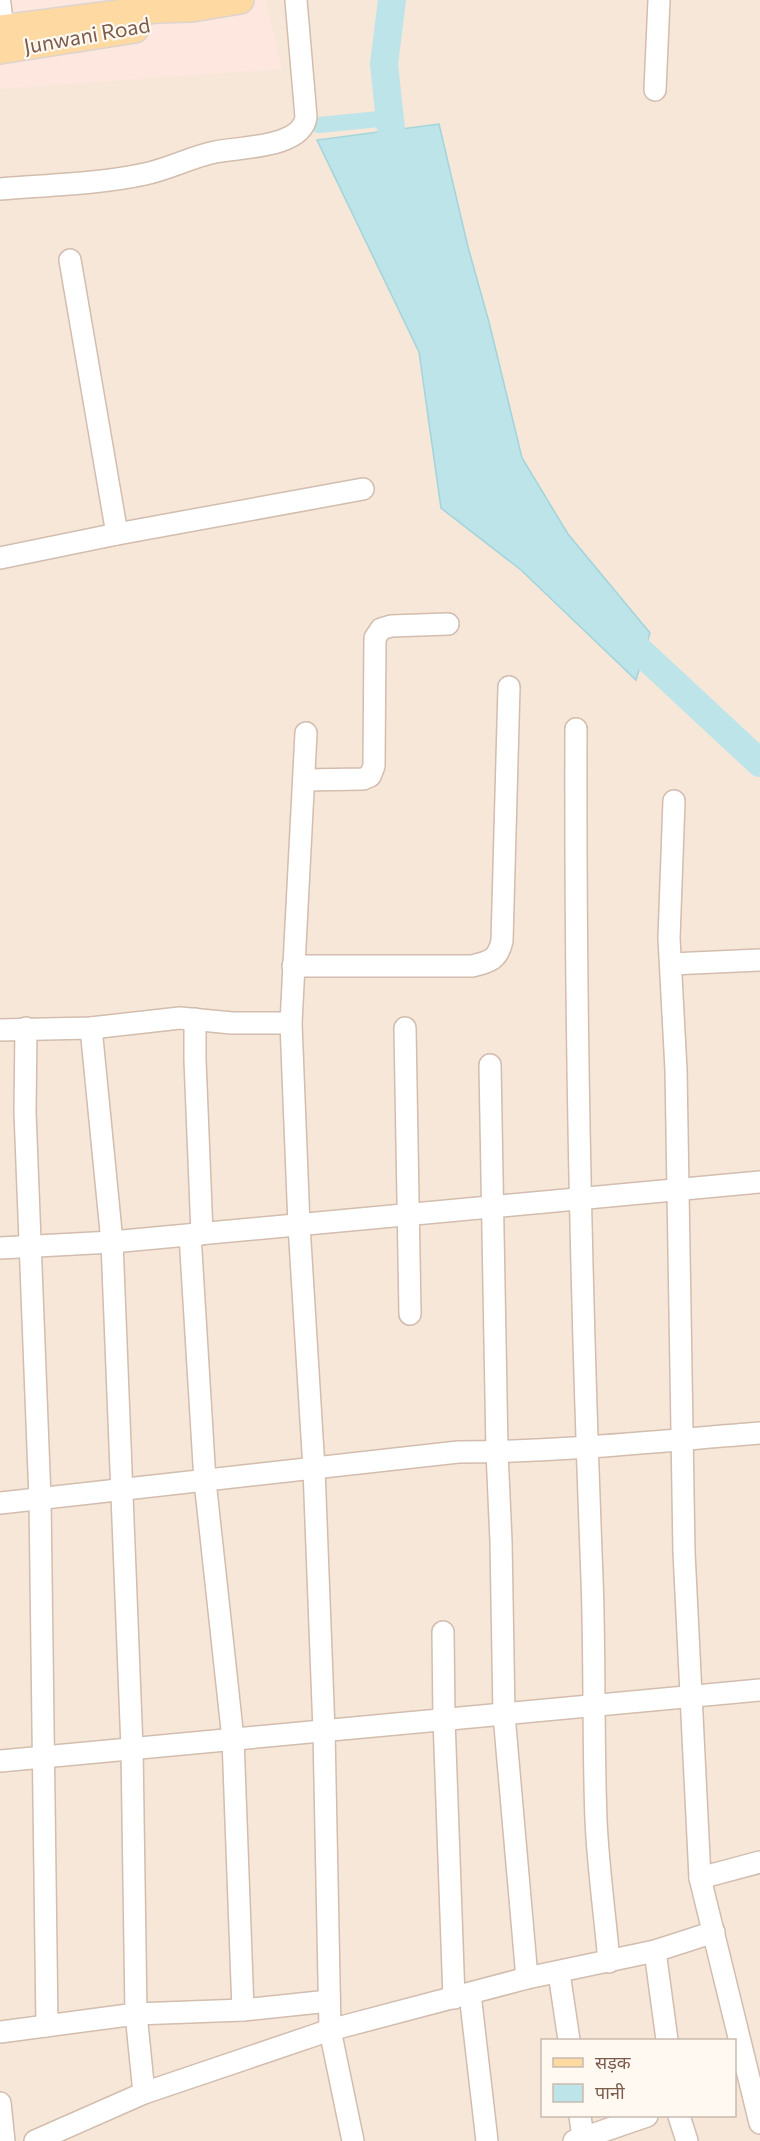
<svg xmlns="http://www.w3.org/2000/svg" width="760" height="2141" viewBox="0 0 760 2141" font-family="Commissioner,'Noto Sans Devanagari',sans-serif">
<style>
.residential{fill:#f6e7d8;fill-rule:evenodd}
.commercial{fill:#fee7de}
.water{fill:#bde4e9;stroke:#a2d4db;stroke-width:1.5}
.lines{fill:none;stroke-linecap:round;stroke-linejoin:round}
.canal{stroke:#bde4e9;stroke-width:16}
.river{stroke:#bde4e9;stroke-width:28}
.minor-casing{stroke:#d2bdae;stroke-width:24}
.major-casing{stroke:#ddd4d0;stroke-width:30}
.minor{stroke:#fff;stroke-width:21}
.major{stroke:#fed9a1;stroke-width:27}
.labels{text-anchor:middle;stroke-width:4.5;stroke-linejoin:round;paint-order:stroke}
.street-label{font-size:21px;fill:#7b5b4b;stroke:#fff9f2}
</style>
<rect width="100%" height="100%" fill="#fdf6ea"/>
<path class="residential" d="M0,0H760V2141H0ZM542,2040H734V2116H542Z"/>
<polygon class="commercial" points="0,0 266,0 282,69 0,89"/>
<polygon class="water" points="439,124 468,247 489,322 522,458 568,534 650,633 636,680 521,570 441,508 419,352 317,140"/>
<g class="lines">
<polyline class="canal" points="319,125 389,118"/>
<g class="river">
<polyline points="392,0 384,64 391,130 397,167"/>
<polyline points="615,628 760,763"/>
</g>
<g class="minor-casing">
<g id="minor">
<polyline points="0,4 3,29"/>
<polyline points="655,90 659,0"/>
<path d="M0,189C47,185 99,184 145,174C169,169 191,157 215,152C240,147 302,148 306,117L296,0"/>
<polyline points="70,260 117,534"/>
<polyline points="0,558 117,534 363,489"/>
<path d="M576,729C575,1012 581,1295 592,1578C595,1659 593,1739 596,1820C598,1867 605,1915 609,1962"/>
<polyline points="306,733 291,1023 299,1225 314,1469 324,1731 330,2030 353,2141"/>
<polyline points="304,780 363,779 370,776 374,766 375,638 381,629 391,626 448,624"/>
<polyline points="674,801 669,938 676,1070 684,1552 700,1878 760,2123"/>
<polyline points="671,964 760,960"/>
<path d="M293,966H472C490,962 498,959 502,941L509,687"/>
<polyline points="195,1019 195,1060 202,1234"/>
<polyline points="26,1028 25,1112 40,1499 47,2026"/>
<polyline points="91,1028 112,1242 132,1748 136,2014 144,2093"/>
<polyline points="405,1028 410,1314"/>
<polyline points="0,1030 91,1028 180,1018 232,1023 291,1023"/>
<polyline points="490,1065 497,1452 501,1541 504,1715 527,1978"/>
<polyline points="190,1235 205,1481 233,1739 243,2010"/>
<polyline points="0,1248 112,1242 760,1182"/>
<path d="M0,1503L458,1452C559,1452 660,1441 760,1433"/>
<polyline points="443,1632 444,1719 454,1998"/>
<polyline points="0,1761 760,1690"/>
<polyline points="700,1878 760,1862"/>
<polyline points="655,1951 667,2040"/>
<polyline points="559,1973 569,2040"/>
<polyline points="470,1994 487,2141"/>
<polyline points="0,2032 136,2014 243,2010 329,2001"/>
<polyline points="0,2103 4,2141"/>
<polyline points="580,2116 583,2138"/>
<polyline points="679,2116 687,2141"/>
<polyline points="35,2141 144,2093 330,2030 527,1978 655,1951 714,1932"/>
<polyline points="574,2141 647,2116"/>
</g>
</g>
<g class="major-casing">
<g id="major">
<polyline points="0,29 156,9 192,8 240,0"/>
<polyline points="0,50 135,29"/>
</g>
</g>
<use href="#minor" class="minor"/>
<use href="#major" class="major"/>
</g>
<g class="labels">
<g class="street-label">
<text transform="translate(87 36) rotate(-10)" y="7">Junwani Road</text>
</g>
</g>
<rect x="541" y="2039" width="195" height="78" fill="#fff9f2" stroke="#cabaaf" stroke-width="1.5"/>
<rect x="553" y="2058" width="30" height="9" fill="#fed9a1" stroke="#cabaaf" stroke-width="1.5"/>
<text x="595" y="2069" font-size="18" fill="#7b5b4b">सड़क</text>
<rect x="553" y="2084" width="30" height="18" fill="#bde4e9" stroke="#cabaaf" stroke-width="1.5"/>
<text x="595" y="2099" font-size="18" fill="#7b5b4b">पानी</text>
</svg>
